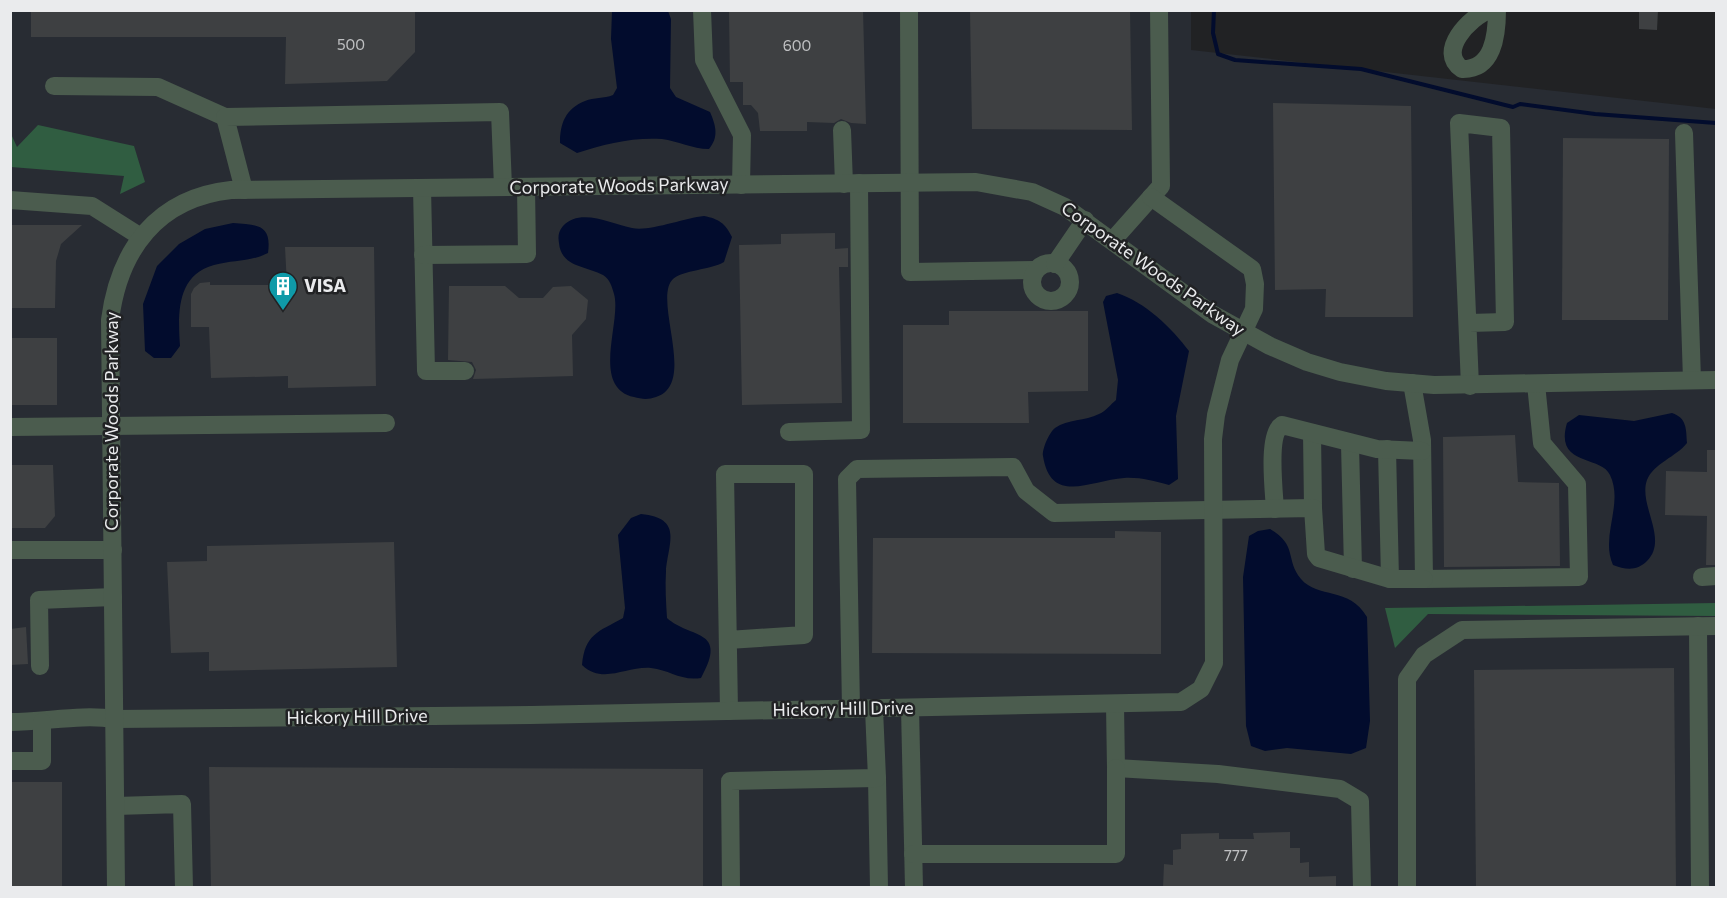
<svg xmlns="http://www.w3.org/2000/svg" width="1727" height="898" viewBox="0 0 1727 898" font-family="Commissioner,sans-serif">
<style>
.built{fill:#282c33}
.forest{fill:#305d41}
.water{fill:#020c2d}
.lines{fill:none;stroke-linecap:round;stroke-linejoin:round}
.stream{stroke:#020c2d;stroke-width:4}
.building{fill:#3e4042}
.minor{stroke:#4b5c4e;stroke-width:18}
.labels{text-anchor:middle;stroke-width:5;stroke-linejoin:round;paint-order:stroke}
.number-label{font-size:15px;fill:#bfc0c2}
.street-label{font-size:18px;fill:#eaebed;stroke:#212224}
.poi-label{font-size:18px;font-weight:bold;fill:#eaebed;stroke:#212224;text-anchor:start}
</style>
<rect width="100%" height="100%" fill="#212224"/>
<polygon class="built" points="10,11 1191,11 1191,50 1716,109 1716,887 11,887"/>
<g class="forest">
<polygon points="38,125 134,146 145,182 120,194 124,176 11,167 11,134 17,147"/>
<polygon points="1716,603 1716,616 1428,614 1395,648 1385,608"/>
</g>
<g class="water">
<path d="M612,11H668L671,19L670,88L676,97L710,112C716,126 719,137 709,149C692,149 678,141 662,139C633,137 604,144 577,153L560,143C560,124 565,109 585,101C594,97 604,99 613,95L617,88L611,39Z"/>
<path d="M704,216C719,219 725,223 732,237L724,262C710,270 683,270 673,279C652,299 698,384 656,397C648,400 641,399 634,397C590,387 622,321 614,294C612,287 610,279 603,275C586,266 561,267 559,243C558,237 558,232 563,226C580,207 612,224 632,228C649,232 684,218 704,216Z"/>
<path d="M233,223C257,225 272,224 268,253C250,262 233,260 214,265C176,275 178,315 180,346L171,358H154L145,351L143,304L157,266L179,244L205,229Z"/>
<path d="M1117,293C1145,302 1172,328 1189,351L1176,416L1178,479L1169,485C1153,481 1140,477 1124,478C1091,480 1051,506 1043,456C1042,449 1049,433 1055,428C1068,419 1085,421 1099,414C1105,412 1111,404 1116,400L1118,380L1103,302L1106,296Z"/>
<path d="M1672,413C1687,418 1686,429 1687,443C1676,457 1654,463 1647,480C1638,505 1669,539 1647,561C1637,571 1626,570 1613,565C1600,536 1624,504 1610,475C1601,455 1554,467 1567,423L1579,415L1634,421Z"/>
<path d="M641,514C684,518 668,544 666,571C665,586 666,603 667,618C690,639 729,628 701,678C680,681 670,670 651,668C626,666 603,685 582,665C585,634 598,632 623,618L625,608L618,535L631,518Z"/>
<path d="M1270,529C1298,545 1285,560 1301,579C1318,599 1349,586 1367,617L1370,721L1366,748L1351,754L1287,748L1265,751L1251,746L1246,726L1243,577L1249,536L1258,531Z"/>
</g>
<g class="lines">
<polyline class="stream" points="1214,10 1213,33 1218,54 1235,60 1361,69 1513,107 1520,104 1595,114 1716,123"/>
</g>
<g class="building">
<polygon points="31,10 415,10 415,52 387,81 285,84 286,37 31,37"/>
<polygon points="729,10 863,10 866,124 851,123 841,119 834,123 807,122 807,131 760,131 758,113 751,105 743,105 743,82 730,82"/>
<polygon points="970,10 1130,10 1132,130 972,129"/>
<polygon points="1639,10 1658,10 1657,30 1639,29"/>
<polygon points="1273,103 1411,106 1413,317 1325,317 1326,289 1275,290"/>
<polygon points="1563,138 1669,139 1668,320 1562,320"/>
<polygon points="10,225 82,225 61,244 56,261 55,308 10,308"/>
<polygon points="835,233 835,249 848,248 848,267 839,267 842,403 742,405 739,245 781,244 781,234"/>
<polygon points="285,247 374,247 376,386 288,388 288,376 211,378 209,327 191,327 191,294 194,288 200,283 210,282 210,285 287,285"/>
<polygon points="449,286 505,286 519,298 543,298 553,287 571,286 588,300 586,319 572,335 573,376 473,379 476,370 472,362 448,360"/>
<polygon points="949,311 1088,311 1088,391 1028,392 1029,423 903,423 903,325 949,325"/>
<rect x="10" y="338" width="47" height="67"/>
<polygon points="1515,435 1518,482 1559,483 1560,566 1444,567 1443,437"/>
<polygon points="1707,450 1716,450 1716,565 1706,565 1707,516 1665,515 1666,471 1707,472"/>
<polygon points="10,465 53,465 55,516 45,528 10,528"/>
<polygon points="1115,531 1161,532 1161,654 872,653 873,538 1115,538"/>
<polygon points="394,542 397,667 209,671 209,652 171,653 167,562 207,561 207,546"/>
<polygon points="26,627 28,664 10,665 10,629"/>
<polygon points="1674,668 1676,888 1476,888 1474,670"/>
<polygon points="209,767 703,769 703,888 211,888"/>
<rect x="10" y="782" width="52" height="106"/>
<polygon points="1290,832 1290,848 1300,848 1300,863 1309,862 1309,877 1336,876 1336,888 1163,888 1164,864 1173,865 1173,850 1181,849 1181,834 1219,833 1219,839 1254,839 1253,833"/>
</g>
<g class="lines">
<g class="minor">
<polyline points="702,10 704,60 742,135 741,185"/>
<polyline points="909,10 910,272 1036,270"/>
<path d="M1489,10C1470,17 1436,52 1462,69C1493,70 1497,36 1497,10"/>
<polyline points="54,86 158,87 225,117"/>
<polyline points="842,130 844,184"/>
<polyline points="1684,133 1692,380"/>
<polyline points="422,188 426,371 465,371"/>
<polyline points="244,190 225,117 500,112 503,187"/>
<polyline points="10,200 92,206 141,237"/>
<polyline points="1113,240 1161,186 1159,10"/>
<polyline points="423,255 527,254 526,187"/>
<circle cx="1051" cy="282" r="19"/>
<polyline points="1055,264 1085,220"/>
<polyline points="1469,323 1505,322 1501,128 1459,123 1470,386"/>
<polyline points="1412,383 1422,440 1424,579 1579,577 1577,484 1542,443 1536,384"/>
<polyline points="10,427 386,423"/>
<polyline points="789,432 861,430 859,183"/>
<polyline points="1312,433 1313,508"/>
<polyline points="1350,444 1353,569"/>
<polyline points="1387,449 1390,579"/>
<path d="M1275,509C1274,492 1267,434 1282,425L1377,449L1422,451"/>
<polyline points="10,550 113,550"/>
<polyline points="1702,577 1716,576"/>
<polyline points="1698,626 1700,888"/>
<polyline points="728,640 804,635 804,474 725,474 729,711"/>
<polyline points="40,666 39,600 113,597"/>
<polyline points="1115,705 1116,768 1218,774 1340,789 1360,801 1362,888"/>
<polyline points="910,708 914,888"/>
<polyline points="851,709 847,479 857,469 1013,467 1026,491 1054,513 1313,508 1316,554 1319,558 1390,579 1424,579"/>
<path d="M10,722C46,722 80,714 115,719L531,715L1181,702L1201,689L1214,663L1213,439L1216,415L1230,360L1254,309L1255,284L1252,269L1151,197"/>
<polyline points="10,761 42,761 42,722"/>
<polyline points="877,778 879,888"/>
<polyline points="116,806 182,804 184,888"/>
<polyline points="913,854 1116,854 1116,768"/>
<path d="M116,888L110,320C119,250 157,198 231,190L976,182L1032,192L1065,207L1212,314L1270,346L1307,362L1340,372L1386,381L1434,385L1716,380"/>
<polyline points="731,888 730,781 877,778 874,709"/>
<polyline points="1407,888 1407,679 1424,655 1462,630 1716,626"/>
</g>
</g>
<defs>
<g id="building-pin" transform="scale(1.5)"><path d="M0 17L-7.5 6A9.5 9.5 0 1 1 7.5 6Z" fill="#0f9aa8" stroke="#212224"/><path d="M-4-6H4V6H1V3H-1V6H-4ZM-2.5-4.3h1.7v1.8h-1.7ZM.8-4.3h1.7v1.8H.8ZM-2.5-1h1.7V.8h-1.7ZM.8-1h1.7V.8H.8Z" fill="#fff"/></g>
</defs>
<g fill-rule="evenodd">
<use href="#building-pin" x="283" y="286"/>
</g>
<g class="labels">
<g class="number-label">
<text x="351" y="50">500</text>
<text x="797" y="51">600</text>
<text x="1236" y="861">777</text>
</g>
<g class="street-label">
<text transform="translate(619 186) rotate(-1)" y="6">Corporate Woods Parkway</text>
<text transform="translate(1153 269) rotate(35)" y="6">Corporate Woods Parkway</text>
<text transform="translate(112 421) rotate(-90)" y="6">Corporate Woods Parkway</text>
<text transform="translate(843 709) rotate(-1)" y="6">Hickory Hill Drive</text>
<text transform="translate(357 717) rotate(-1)" y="6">Hickory Hill Drive</text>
</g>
<g class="poi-label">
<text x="304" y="292">VISA</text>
</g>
</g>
<rect width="1727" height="898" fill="none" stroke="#eaebed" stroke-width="24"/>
</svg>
